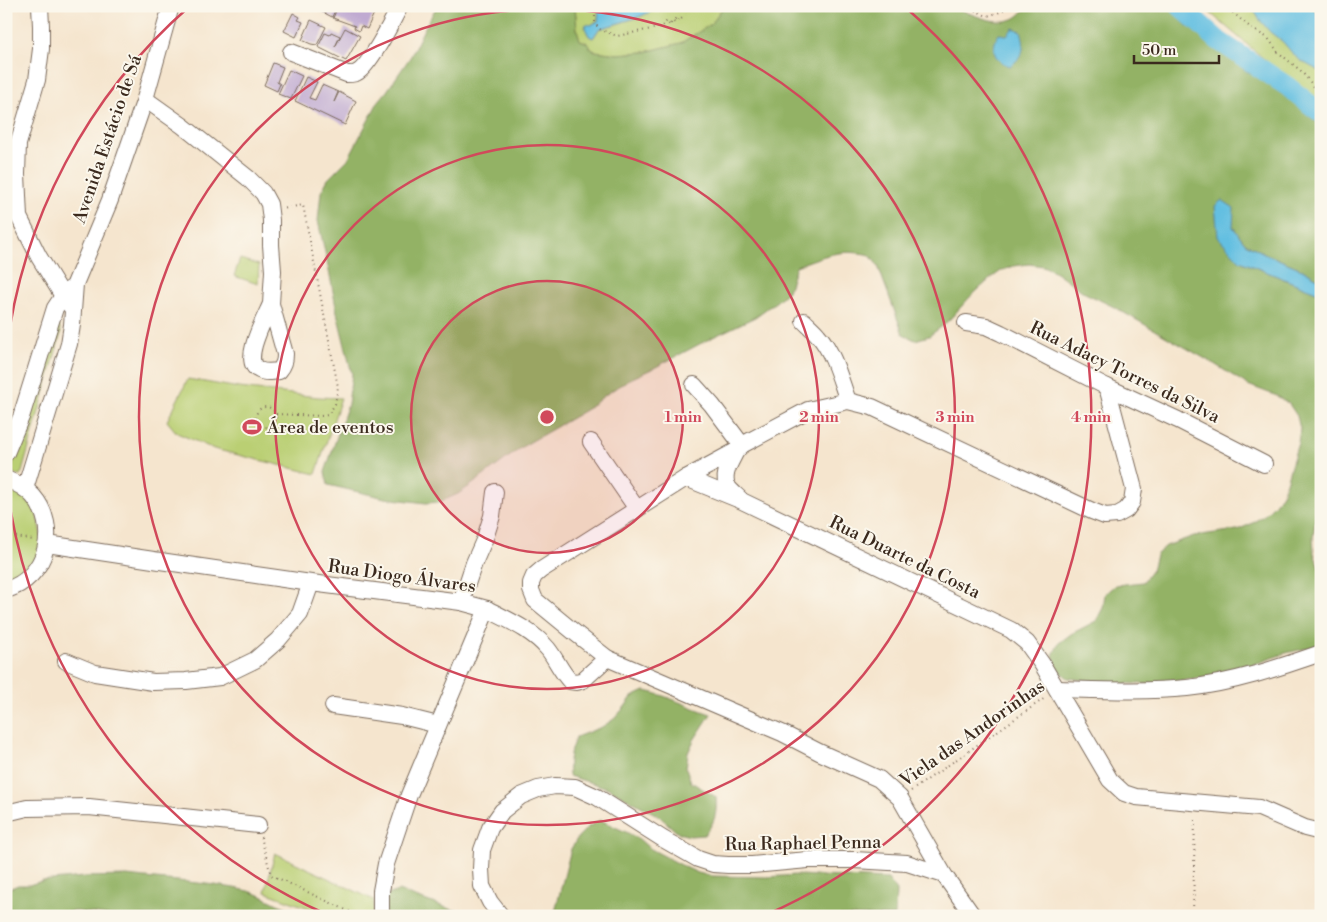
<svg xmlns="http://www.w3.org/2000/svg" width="1327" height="922" viewBox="0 0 1327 922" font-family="'Libre Bodoni',serif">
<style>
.green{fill:#bacf73;stroke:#7a7c48}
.forest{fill:#93b265;stroke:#676e42}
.water{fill:#63bfe1;stroke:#4f7480}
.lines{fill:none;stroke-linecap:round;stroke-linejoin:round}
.river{stroke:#63bfe1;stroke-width:20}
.building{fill:#c0aad1}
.minor-casing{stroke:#7c6b5c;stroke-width:18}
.path{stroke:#7c6b5c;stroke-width:2;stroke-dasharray:1 4;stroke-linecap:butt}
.minor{stroke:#fff;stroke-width:16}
.ring{fill:none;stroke:#d1495b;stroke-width:2.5}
.labels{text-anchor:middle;stroke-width:4;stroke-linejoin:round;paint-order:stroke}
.street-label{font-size:18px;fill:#3b2a1e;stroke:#fbf7ec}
.poi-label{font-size:18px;fill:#3b2a1e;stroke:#fbf7ec;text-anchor:start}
.centre{fill:#d1495b;stroke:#fbf7ec;stroke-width:2.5}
.ring-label{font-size:15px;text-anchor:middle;font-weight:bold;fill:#d1495b;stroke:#fbf7ec;stroke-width:4;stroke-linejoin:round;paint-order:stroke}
</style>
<rect width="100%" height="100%" fill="#fbf7ec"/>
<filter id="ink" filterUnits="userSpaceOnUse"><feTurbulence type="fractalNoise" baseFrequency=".02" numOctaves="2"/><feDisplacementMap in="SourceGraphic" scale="10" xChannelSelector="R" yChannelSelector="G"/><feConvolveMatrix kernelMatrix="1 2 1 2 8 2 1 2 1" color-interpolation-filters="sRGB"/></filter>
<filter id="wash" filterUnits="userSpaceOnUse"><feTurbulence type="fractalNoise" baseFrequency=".0096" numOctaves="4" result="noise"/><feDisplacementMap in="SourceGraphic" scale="20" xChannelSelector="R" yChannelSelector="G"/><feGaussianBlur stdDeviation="1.12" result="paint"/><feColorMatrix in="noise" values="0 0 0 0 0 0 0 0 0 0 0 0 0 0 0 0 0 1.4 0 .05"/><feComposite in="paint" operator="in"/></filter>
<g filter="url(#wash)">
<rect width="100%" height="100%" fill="#f5e5ce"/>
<g class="green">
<polygon points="575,6 599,6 598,21 591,25 587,32 589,36 593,38 599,29 639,17 663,6 724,6 710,25 681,43 645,52 617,54 595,51 591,49 588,43 580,40 577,30"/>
<polygon points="1202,6 1321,6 1321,103 1291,82"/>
<polygon points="240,259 259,265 258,284 234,276"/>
<polygon points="59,325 61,333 22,472 20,475 15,475 12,470 15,455 52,331"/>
<polygon points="188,379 239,388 318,397 341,398 316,474 214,449 177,433 167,421"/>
<polygon points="6,479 33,496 45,554 6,590"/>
<polygon points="275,853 374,900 373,916 330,916 265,892"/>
</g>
<g class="forest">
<path d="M437,6H575L577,30L580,40L588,43L591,49L595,51L617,54L645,52L681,43L710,25L724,6H948C968,11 993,27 1013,19C1018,17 1024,11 1028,6H1169L1186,25L1225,53L1246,71L1258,77L1293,102L1321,126V280L1304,270L1266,254L1245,243L1233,227L1222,200L1240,261L1321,294V494L1316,512L1313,538L1314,553L1321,573V645L1286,653L1233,672L1210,677L1153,684L1110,683L1082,680L1068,678L1057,669L1053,655L1059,643L1071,634L1096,621L1103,608L1105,594L1115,585L1143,582L1152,570L1156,555L1166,546L1194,536L1237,530L1251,524L1263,516L1275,504L1283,492L1298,443L1300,429L1297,416L1289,404L1277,396L1248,385L1211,362L1112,306L1085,293L1056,272L1043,266L1029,264L1014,266L1001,271L990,279L969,298L950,319L940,328L929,336L915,340L903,334L878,266L870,255C840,248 824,256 796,266L788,291L777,301L755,317L713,337L654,368L628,380L605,395L589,408L525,445L470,486L458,494L440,502L426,503L385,498L328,485L325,472L348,404L352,374L338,317L327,261L318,221L321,192L328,179L348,159L378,102L387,91L411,56L423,31Z"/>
<path d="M645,691C667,695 688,707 711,714L694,740L688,753L686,768L691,782L716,797C717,815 715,822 704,835L690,836L678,833L659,816L608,788L569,776C568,761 569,752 576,737L602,727L614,719L624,708L632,697Z"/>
<polygon points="600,820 626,832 639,839 649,848 687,868 698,873 711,876 767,877 797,875 888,879 896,891 895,916 554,916 571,849 578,837 588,827"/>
<path d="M127,876C167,881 209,882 249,891C263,895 274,904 288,908C297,910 305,912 314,916H111L75,911L43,916H6V890L18,885H29L42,881L84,877Z"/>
<polygon points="398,891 450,909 477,916 384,916 385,896"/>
</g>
<g class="water">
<polygon points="599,6 663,6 639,17 599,29 593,38 589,36 585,28 586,24 591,25 598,21"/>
<polygon points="1252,6 1311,6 1321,18 1321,72 1301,61 1293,54 1283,42 1270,32 1259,19"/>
<path d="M1013,28L1021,31C1026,46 1024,57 1010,66C993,61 990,48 999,34L1007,35Z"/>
<polygon points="1222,200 1234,208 1233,227 1245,243 1266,254 1304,270 1321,280 1321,294 1240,261 1218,237 1215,206"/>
</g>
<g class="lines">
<polyline class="river" points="1180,6 1219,41 1287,86 1321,113"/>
</g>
<g id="blocks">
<g class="building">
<polygon points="318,6 337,6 332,17 317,9"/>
<polygon points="338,6 372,6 372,10 375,11 367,29 361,26 359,31 354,28 355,26 333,18"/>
<polygon points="293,13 300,17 298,20 303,22 296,37 284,31"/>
<polygon points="311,20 326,27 317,45 311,44 302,40"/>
<polygon points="345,28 360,36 346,61 318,47 325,33 330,35 331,32 340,36 335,47"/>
<polygon points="273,63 283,67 277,82 280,84 277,91 264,85"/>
<polygon points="289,70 302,76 291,99 278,94"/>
<polygon points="306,77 317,82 309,98 315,100 322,85 338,92 334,102 339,92 356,101 345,125 295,101"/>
</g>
</g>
</g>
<g filter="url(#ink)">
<use href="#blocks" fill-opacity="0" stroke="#7c6b5c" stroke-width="1"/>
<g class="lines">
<g class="minor-casing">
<g id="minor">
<polyline points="40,6 41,26 41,49 37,80 18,144 17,174 19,217 39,257 63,296 72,308"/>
<path d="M291,52L347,74C348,74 355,74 356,73C368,69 393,20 400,6"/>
<path d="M145,99L183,126L248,178L263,193L269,204L271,220V245L273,271L271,304L285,354C285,361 284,365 279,371C272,372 265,373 259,370C240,362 266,316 271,304"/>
<path d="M804,321C809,326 814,330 818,335C834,353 840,379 848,401"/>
<polyline points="966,323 986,326 1001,333 1107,387 1178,420 1264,464"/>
<polyline points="694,385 712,405 742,445"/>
<polyline points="591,442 637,509"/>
<path d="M736,451C731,462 721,475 728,487C731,491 736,495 740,499"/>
<polyline points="6,453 21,417 55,308 63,296 70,289"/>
<polyline points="686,478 736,451 742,445 808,410 848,401 872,407 1092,511 1105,516 1117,515 1126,510 1132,502 1134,489 1107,387"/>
<path d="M6,479C16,483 26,488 33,496C60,527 47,578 6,590"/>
<polyline points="25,489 69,344 72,325 75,284 110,200 145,99 171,6"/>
<polyline points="47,544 160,561 311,583 461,602 487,609 409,795 386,864 381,891 381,916"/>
<polyline points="461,602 474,563 485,538 492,516 495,492"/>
<path d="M487,609C508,620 532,630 548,649C556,659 561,672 570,681L577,682L583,680L607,658L782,733L819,752L879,779L900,798L944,875L973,916"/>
<polyline points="607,658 574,632 535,600 531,590 531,583 534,576 541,570 686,478 740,500 1011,630 1027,643 1042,664 1110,780 1124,793 1136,797 1259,808 1305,828 1321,832"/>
<polyline points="66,661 95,673 153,682 186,681 220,677 255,660 278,640 300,614 311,583"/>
<path d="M1057,689C1100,690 1144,692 1187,688C1233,683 1278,668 1321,653"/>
<polyline points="333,706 402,716 438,725"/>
<polyline points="6,813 27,808 89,807 258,825"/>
<polyline points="501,916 490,902 482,886 481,869 482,850 490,828 502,811 521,796 538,789 555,786 575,787 597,797 663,839 698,859 713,864 728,865 752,865 808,860 854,860 907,863 944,875"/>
</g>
</g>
<g class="path">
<polyline points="595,6 595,23 599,29 617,36 661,27 667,21 670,26 672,21 675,23 675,19 678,21 679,18 681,19 685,16"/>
<polyline points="966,6 987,16 1000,12 1009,6"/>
<polyline points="1225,6 1251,28 1268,38 1278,52 1301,71 1315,88 1321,90"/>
<circle cx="266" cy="417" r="10"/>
<polyline points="276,414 321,416 328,415 335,404 338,387 303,205 282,209"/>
<polyline points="6,535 33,540"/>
<polyline points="911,791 1045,698"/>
<polyline points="261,837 271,875 359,916"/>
<polyline points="1193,916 1195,817"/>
</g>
<use href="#minor" class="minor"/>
</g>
</g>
<circle cx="547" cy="417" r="136" fill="#d1495b" fill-opacity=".12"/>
<g class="ring">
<circle cx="547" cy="417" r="136"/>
<circle cx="547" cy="417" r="272"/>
<circle cx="547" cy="417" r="408"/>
<path d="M326 914A544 544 0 0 1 6 479M6 355A544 544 0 0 1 190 6M904 6A544 544 0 0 1 768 914"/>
</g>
<defs>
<g id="stadium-bare" transform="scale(1.5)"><path d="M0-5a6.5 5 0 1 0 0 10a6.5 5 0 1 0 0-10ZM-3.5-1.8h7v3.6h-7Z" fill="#d1495b" stroke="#fbf7ec" stroke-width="2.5" paint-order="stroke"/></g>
</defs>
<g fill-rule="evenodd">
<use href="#stadium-bare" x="252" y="427"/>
</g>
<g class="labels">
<g class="street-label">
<text transform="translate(107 139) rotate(-71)" y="6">Avenida Estácio de Sá</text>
<text transform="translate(1125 372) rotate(26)" y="6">Rua Adacy Torres da Silva</text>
<text transform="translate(905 557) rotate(26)" y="6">Rua Duarte da Costa</text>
<text transform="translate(402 576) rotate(8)" y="6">Rua Diogo Álvares</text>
<text transform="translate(972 733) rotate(-35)" y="6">Viela das Andorinhas</text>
<text transform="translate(803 843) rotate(-1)" y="6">Rua Raphael Penna</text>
</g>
<g class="poi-label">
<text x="267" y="433">Área de eventos</text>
</g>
</g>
<circle cx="547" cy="417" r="8" class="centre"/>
<g class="ring-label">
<text x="683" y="422">1 min</text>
<text x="819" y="422">2 min</text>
<text x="955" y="422">3 min</text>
<text x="1091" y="422">4 min</text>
</g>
<rect width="1327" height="922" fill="none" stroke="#fbf7ec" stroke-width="25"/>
<path d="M1134 55v8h85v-8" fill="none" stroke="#3b2a1e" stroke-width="2.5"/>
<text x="1142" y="55" font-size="15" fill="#3b2a1e" stroke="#fbf7ec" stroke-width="4" paint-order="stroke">50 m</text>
</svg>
